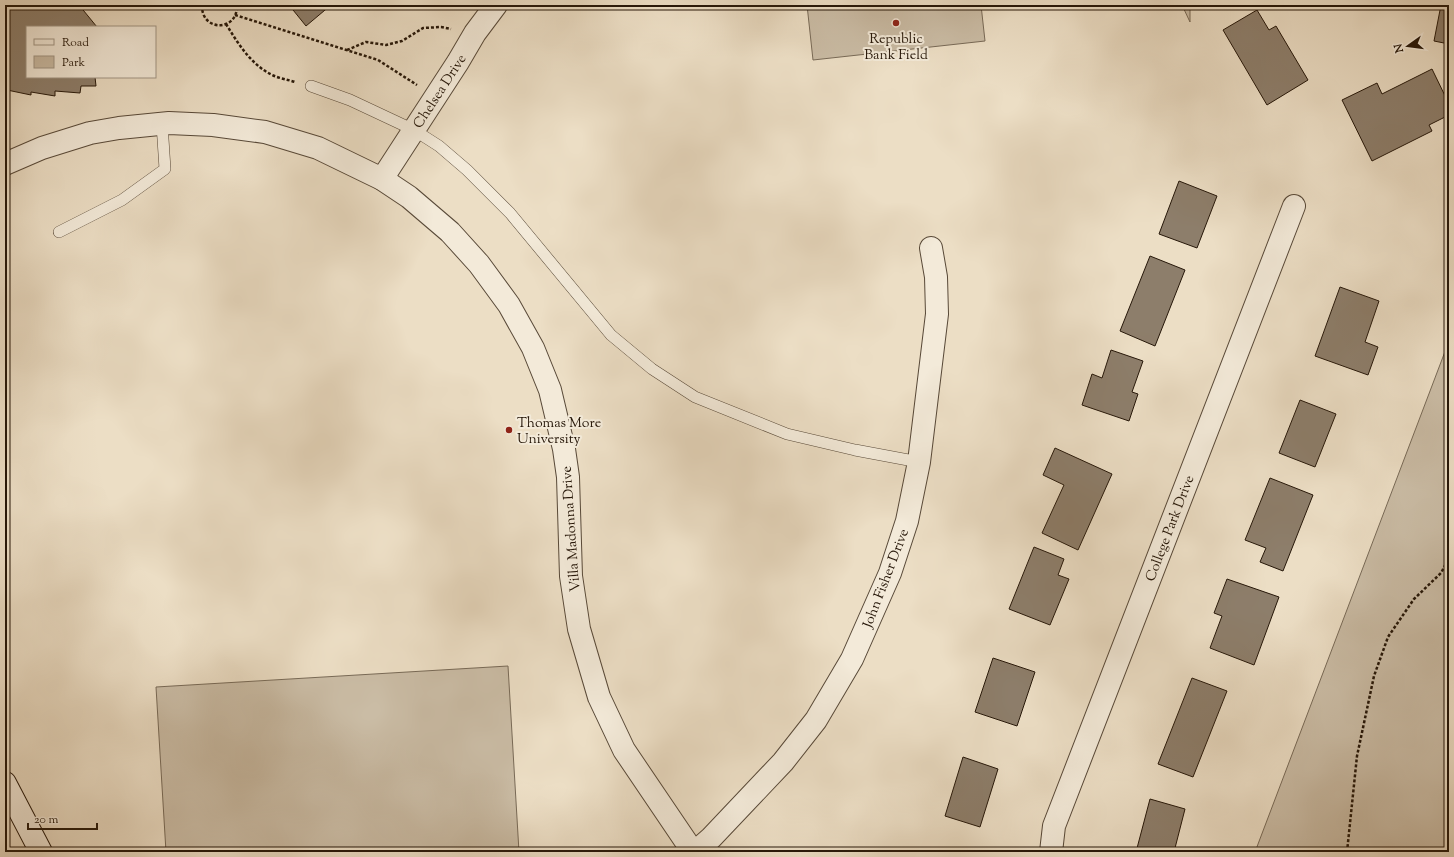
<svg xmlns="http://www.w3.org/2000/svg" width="1454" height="857" viewBox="0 0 1454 857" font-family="'Sorts Mill Goudy',serif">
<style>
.green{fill:#cabca5;stroke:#786a57}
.building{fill:#8d7e6b;stroke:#261709}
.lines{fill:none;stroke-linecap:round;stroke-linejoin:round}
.lane-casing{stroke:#584938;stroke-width:12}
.street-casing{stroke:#584938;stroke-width:24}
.secondary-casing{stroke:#261709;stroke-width:24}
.path{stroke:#261709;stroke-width:2.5;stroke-dasharray:3 2;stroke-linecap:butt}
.lane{stroke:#f3ead9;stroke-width:11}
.street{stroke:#f3ead9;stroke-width:22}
.secondary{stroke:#f3ead9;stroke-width:22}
.poi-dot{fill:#8f2418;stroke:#f3ead9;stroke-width:1.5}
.labels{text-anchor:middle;stroke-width:4;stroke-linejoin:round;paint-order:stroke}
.poi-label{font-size:14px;fill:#261709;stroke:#f3ead9}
.street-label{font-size:14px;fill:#261709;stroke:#f3ead9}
</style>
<rect width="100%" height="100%" fill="#ecdec5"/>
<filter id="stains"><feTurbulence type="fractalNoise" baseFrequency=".005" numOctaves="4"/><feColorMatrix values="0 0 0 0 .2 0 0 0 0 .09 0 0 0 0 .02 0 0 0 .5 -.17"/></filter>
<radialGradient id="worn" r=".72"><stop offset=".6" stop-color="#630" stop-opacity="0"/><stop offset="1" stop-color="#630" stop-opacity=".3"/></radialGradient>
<g class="green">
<polygon points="807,5 981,5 985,41 813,60"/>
<polygon points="1182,5 1190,5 1190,22"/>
<polygon points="1449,341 1449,852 1255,852"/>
<polygon points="508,666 519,852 166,852 156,687"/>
</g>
<g class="building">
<polygon points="5,5 79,5 97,27 27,27 27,77 95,77 96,86 81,86 80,93 55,91 55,96 31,92 31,95 7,90 5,82"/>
<polygon points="289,5 331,5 306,26"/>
<polygon points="1441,5 1449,5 1449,44 1434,41"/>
<polygon points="1257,10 1269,30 1276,26 1308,80 1267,105 1223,30"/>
<polygon points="1432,69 1449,104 1449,115 1429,125 1432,131 1372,161 1342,100 1377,83 1382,94"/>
<polygon points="1179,181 1217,196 1197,248 1159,234"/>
<polygon points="1150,256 1185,270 1155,346 1120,331"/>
<polygon points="1340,287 1379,301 1365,342 1378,347 1368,375 1315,356"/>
<polygon points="1111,350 1143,361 1132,392 1138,394 1129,421 1082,405 1092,374 1102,378"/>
<polygon points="1300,400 1336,414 1315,467 1279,453"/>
<polygon points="1055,448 1112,474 1078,550 1042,533 1064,485 1043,475"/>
<polygon points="1270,478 1313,495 1283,571 1260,562 1266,548 1245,540"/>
<polygon points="1034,547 1064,559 1058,575 1069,579 1050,625 1009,609"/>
<polygon points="1227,579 1279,597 1254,665 1210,648 1222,616 1214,613"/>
<polygon points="993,658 1035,672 1017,726 975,712"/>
<polygon points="1192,678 1227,691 1193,777 1158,764"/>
<polygon points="963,757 998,769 980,827 945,816"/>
<polygon points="1150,799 1185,809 1174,852 1136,852"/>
</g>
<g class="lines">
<g class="lane-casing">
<g id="lane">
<polyline points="311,86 350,100 414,130 439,146 467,170 510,213 611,335 652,369 695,397 787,434 855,450 919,462"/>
<polyline points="59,232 122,200 165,169 162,124"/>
</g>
</g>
<g class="street-casing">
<g id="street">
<polyline points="5,164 42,148 90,133 119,128 169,123 213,125 265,132 318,148 382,179 409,197 450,232 479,264 509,305 533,348 550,390 564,449 568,477 571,576 579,629 599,697 624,750 693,852"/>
<polyline points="382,179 458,62 475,33 496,5"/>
<polyline points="695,852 711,838 783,762 816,720 852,659 890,573 907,521 919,462 937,314 936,277 931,248"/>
<polyline points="1051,852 1054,826 1294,206"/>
</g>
</g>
<g class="secondary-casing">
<polyline id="secondary" points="5,783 41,852"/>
</g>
<g class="path">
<path d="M202,5C201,32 238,32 237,5"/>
<polyline points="235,15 378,60 417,85"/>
<path d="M226,24C239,45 253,68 277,77C283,79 289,80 295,82"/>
<polyline points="347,50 366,42 386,45 402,41 423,28 441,27 451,29"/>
<polyline points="1347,852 1357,756 1374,676 1388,637 1414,599 1441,573 1449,558"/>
</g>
<use href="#lane" class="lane"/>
<use href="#street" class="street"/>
<use href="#secondary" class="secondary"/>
</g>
<g class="poi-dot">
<circle cx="896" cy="23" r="4"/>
<circle cx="509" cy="430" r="4"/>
</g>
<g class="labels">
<g class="poi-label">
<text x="896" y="43">Republic<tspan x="896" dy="16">Bank Field</tspan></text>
<text x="517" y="427" text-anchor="start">Thomas More<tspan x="517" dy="16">University</tspan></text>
</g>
<g class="street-label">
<text transform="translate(439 91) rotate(-57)" y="5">Chelsea Drive</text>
<text transform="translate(1169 528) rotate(-69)" y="5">College Park Drive</text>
<text transform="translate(570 529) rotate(-94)" y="5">Villa Madonna Drive</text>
<text transform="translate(885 578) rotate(-69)" y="5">John Fisher Drive</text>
</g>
</g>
<rect width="1454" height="857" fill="none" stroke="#ecdec5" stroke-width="20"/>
<rect x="6" y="6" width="1442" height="845" fill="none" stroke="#261709" stroke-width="2"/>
<rect x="10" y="10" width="1434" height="837" fill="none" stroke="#261709"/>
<rect x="26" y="26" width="130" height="52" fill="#f3ead9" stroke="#a19686"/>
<rect x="34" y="39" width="20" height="6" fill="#f3ead9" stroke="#a19686"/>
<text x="62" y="46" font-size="12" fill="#261709">Road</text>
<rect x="34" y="56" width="20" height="12" fill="#cabca5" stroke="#a19686"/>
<text x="62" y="66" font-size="12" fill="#261709">Park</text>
<g transform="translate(1408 46) rotate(256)" stroke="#f3ead9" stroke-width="3" paint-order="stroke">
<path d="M0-3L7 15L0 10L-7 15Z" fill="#261709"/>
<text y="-6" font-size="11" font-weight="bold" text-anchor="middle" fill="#261709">N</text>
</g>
<path d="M28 823v6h69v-6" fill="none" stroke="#261709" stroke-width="2"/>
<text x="34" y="823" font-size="12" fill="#261709" stroke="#f3ead9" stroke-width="3" paint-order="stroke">20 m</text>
<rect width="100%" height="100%" filter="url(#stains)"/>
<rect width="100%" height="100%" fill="url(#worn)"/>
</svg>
